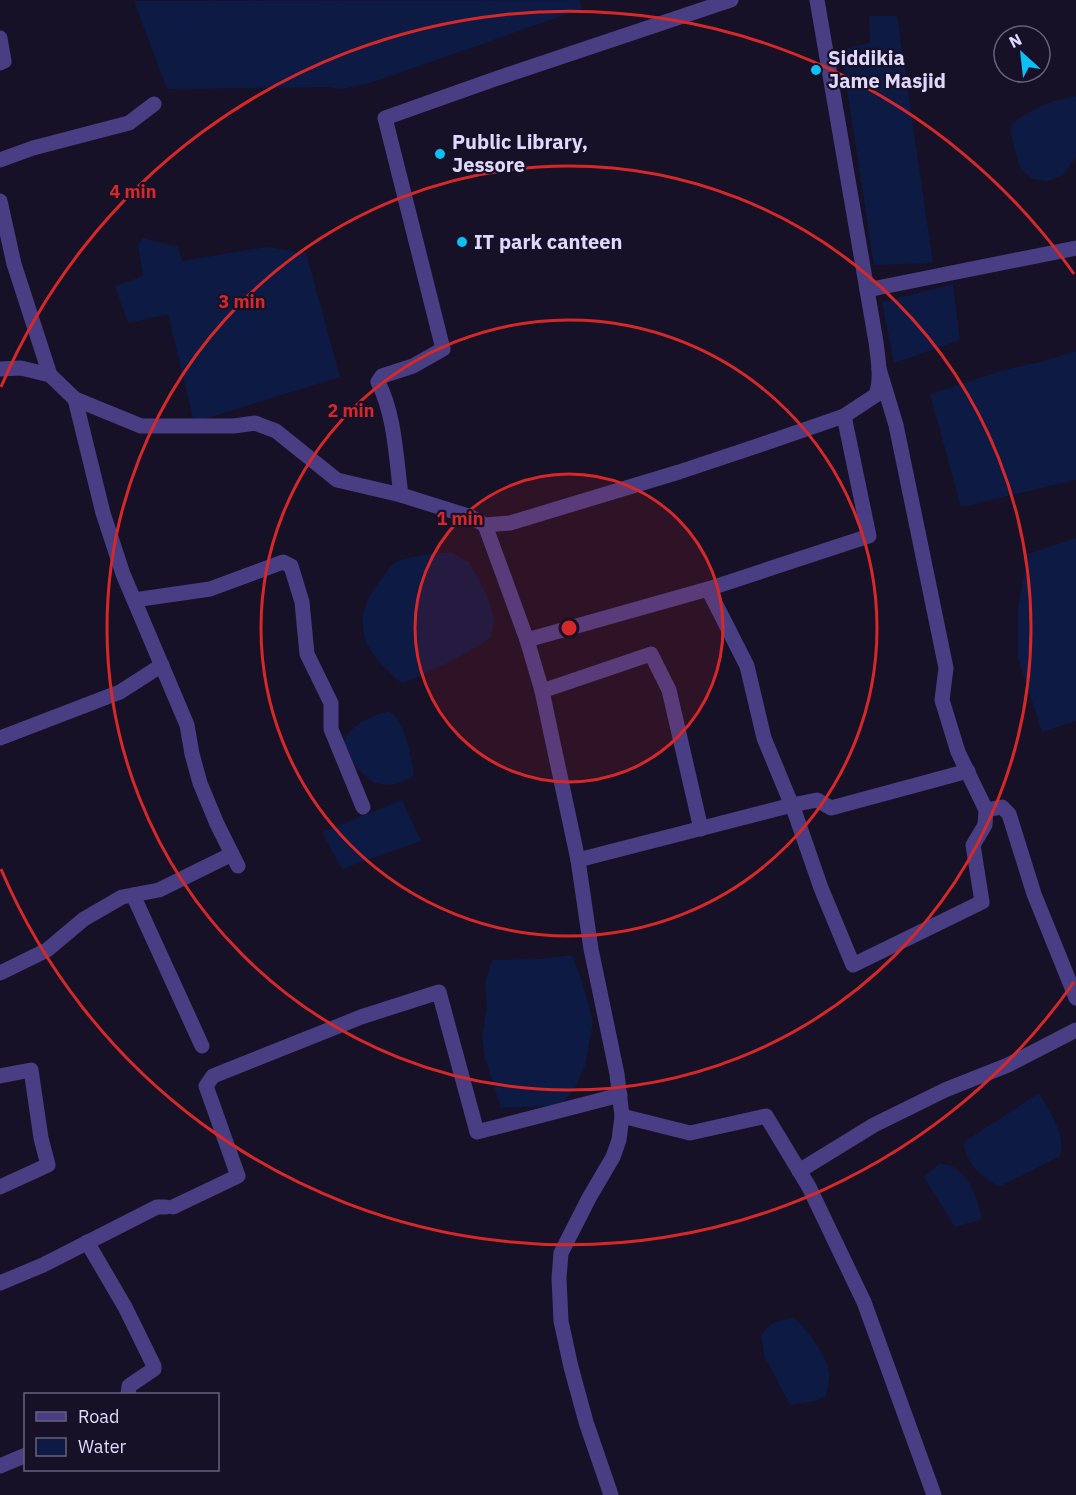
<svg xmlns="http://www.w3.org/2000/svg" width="1076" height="1495" viewBox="0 0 1076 1495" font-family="'IBM Plex Sans',sans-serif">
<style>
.water{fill:#0d1a44}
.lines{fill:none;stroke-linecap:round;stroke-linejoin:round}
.minor{stroke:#493e84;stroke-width:15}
.ring{fill:none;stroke:#d62828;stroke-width:3}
.poi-dot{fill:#0cc0f5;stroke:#171127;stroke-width:2}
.labels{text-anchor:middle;stroke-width:4.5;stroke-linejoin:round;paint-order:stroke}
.poi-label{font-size:20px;font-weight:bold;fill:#e1d8fd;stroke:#171127;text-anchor:start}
.centre{fill:#d62828;stroke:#171127;stroke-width:3}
.ring-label{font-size:18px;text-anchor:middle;font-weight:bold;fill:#d62828;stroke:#171127;stroke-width:4.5;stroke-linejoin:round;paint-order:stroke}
</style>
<rect width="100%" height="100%" fill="#171127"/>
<g class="water">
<polygon points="580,0 582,9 370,83 342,89 329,87 167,89 134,1"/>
<polygon points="869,16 897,16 933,263 874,265 841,50 870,43"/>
<path d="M1076,96V157L1063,175L1048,181L1033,179L1024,172L1019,165L1012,138L1011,124C1034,108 1049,101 1076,96Z"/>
<polygon points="143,238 178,247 182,261 266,247 306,253 340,377 194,422 168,314 128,323 115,286 143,276 138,245"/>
<polygon points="953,284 960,340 894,363 882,302"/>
<polygon points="1076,351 1076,480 961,507 930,394 1001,371 1044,361"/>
<polygon points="1076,538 1076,721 1042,732 1018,658 1018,608 1028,554"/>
<path d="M435,553H452L469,562L487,595L494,619L491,637C463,656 434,671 402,683C368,656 347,625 377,585C382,579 388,568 394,563C405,557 423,556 435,553Z"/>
<path d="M389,711C407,724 410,754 414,775C405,783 386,788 374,782C362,776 340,751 346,738C354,722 374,716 389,711Z"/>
<polygon points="402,800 421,841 342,869 322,832"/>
<polygon points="572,955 582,981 593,1022 585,1066 575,1088 561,1105 501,1108 485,1058 482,1035 487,1008 485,983 492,960 540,959"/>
<path d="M1039,1093C1049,1112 1067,1134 1060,1156L999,1187C982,1176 965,1164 964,1142Z"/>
<path d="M939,1164C967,1163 977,1197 982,1219L955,1227L924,1177Z"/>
<path d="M793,1318C806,1327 828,1358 829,1373C830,1380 827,1389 826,1396L815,1401L790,1405L764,1356L761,1335C770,1322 779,1320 793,1318Z"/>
</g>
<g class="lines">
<g class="minor">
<polyline points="0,38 4,61 0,63"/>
<polyline points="0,160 33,148 129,123 154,104"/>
<polyline points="0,201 14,264 50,375"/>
<polyline points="867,290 1076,248"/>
<path d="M0,369L21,368L50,375L75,399L141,426H234L255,423L276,431L337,480L401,495L471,517L485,525L510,523L679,472L760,445L844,416L876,395C882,378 878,360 876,342L817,0"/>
<polyline points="75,399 103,513 123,574 187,725 192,754 200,783 217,824 238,866"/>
<polyline points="844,416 869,536 708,589 747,666 764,738 795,813 821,888 853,965 982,902 973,845 985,825 986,810 958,752 942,700 946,668 896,425 879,369"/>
<path d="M401,495C396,458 395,415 378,382L382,376L413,366L443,349L385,118L495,79L731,0"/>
<polyline points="485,525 527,640 542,691 578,860 591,949 617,1074 622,1116 619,1140 613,1157 589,1198 561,1253 559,1278 561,1321 571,1367 586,1422 611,1495"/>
<polyline points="134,600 210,589 283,562 291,566 302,602 307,654 331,703 331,729 363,807"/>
<polyline points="527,640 708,589"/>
<polyline points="542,691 651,654 669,690 701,829"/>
<polyline points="0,738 120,692 162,665"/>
<polyline points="986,810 1002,807 1009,814 1034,894 1076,998"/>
<polyline points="578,860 792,805 817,800 831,808 968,771"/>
<polyline points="133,895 202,1046"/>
<polyline points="0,973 47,950 84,919 122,897 159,890 232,854"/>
<polyline points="0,1076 31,1070 41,1138 48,1165 0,1187"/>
<polyline points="622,1116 690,1133 766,1116 809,1187 864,1302 934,1495"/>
<polyline points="799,1171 874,1125 945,1090 1008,1065 1076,1030"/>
<polyline points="173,1207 238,1176 206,1086 213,1076 361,1017 439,992 477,1132 620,1095"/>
<polyline points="87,1242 125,1307 154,1366 154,1369 129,1386 128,1394"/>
<polyline points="0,1283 43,1265 157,1207 166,1207"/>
<polyline points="0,1466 26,1455"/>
</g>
</g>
<circle cx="569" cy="628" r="154" fill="#d62828" fill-opacity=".12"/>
<g class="ring">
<circle cx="569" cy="628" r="154"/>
<circle cx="569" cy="628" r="308"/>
<circle cx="569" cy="628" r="462"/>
<path d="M1074 982A617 617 0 0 1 1 869M1 387A617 617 0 0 1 1074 274"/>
</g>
<g class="poi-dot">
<circle cx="816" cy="70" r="6"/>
<circle cx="440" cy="154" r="6"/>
<circle cx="462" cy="242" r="6"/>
</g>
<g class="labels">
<g class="poi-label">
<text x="828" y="65">Siddikia<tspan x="828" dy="23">Jame Masjid</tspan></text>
<text x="452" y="149">Public Library,<tspan x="452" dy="23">Jessore</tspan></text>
<text x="474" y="249">IT park canteen</text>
</g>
</g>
<circle cx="569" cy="628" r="9" class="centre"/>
<g class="ring-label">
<text x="133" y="198">4 min</text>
<text x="242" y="308">3 min</text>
<text x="351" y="417">2 min</text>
<text x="460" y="525">1 min</text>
</g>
<rect x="24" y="1393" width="195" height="78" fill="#171127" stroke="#68617d" stroke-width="1.5"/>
<rect x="36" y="1412" width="30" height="9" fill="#493e84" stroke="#68617d" stroke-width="1.5"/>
<text x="78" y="1423" font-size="18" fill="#e1d8fd">Road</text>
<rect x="36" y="1438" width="30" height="18" fill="#0d1a44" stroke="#68617d" stroke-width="1.5"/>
<text x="78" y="1453" font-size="18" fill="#e1d8fd">Water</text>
<g transform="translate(1022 54) rotate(333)"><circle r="28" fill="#171127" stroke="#68617d" stroke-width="1.5"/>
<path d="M0-4.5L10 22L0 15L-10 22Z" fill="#0cc0f5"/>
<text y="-9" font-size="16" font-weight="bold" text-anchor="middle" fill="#e1d8fd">N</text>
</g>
</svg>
